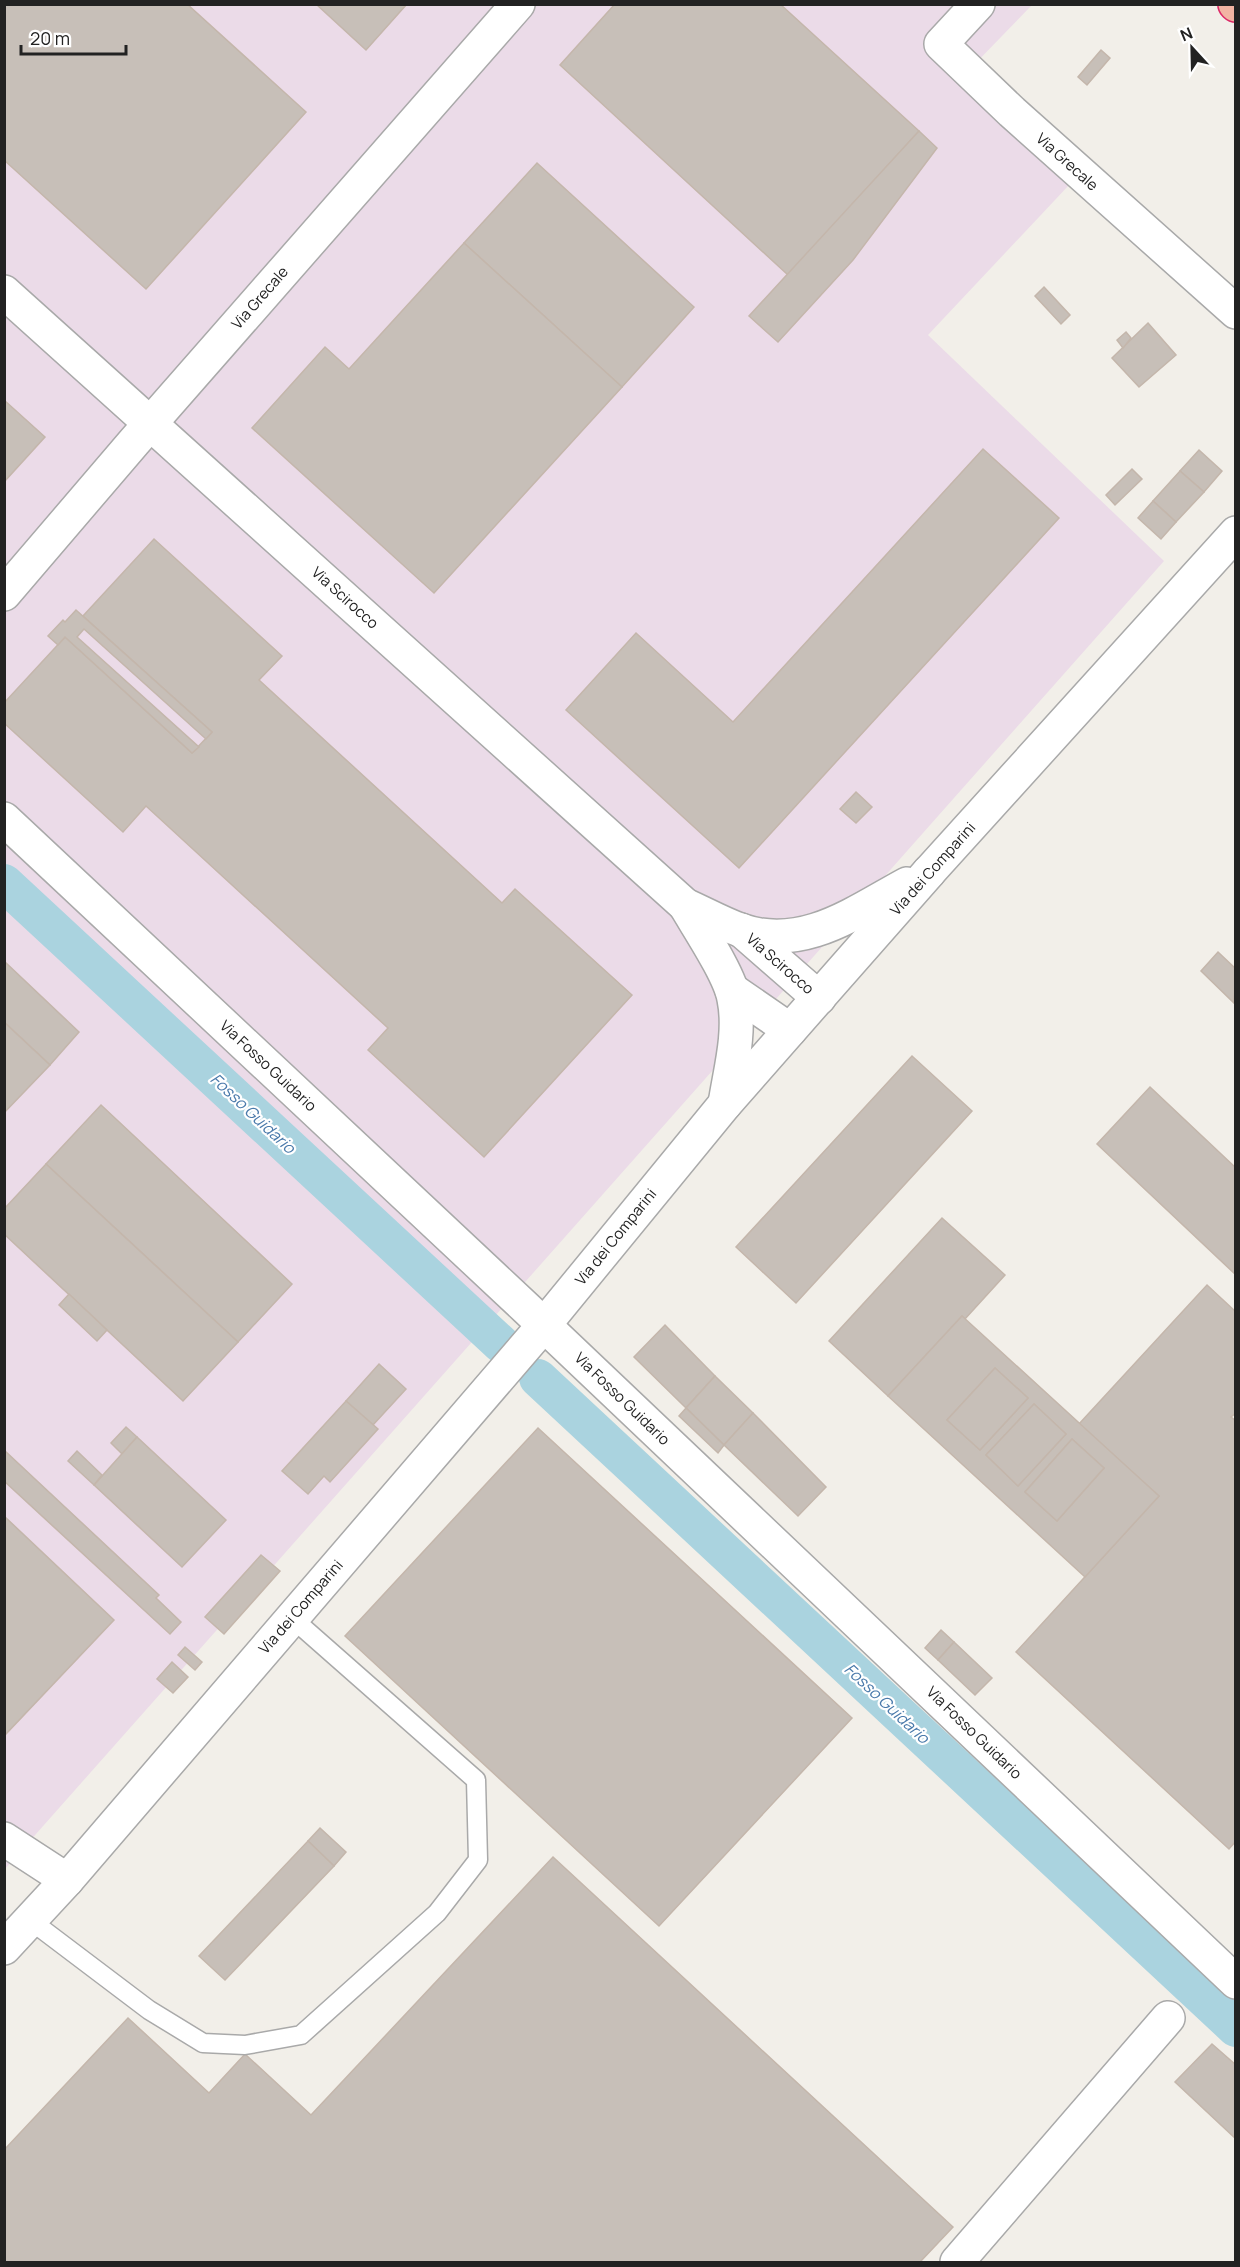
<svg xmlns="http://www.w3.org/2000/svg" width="1240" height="2267" viewBox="0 0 1240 2267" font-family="Manrope,sans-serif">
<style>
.industrial{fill:#ebdbe8}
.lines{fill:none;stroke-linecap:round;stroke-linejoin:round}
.canal{stroke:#aad3df;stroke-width:38}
.building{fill:#c7bfb8;stroke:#c4b6ab;stroke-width:1.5;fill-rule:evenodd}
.service-casing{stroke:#a9a9a9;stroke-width:21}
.minor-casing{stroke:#a9a9a9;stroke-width:36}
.tertiary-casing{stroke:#a9a9a9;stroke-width:36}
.trunk-casing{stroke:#dc2a67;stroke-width:36}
.service{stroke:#fff;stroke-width:18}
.minor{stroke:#fff;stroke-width:33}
.tertiary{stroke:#fff;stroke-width:33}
.trunk{stroke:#f2b4a3;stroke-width:33}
.labels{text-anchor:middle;stroke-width:4.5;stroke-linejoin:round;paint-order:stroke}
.street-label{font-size:15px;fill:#222;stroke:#fff}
.water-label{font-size:16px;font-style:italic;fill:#4a7aab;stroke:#fff}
</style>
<rect width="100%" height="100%" fill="#f2efe9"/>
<polygon class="industrial" points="5,5 1032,5 968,71 1070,184 928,335 1164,561 5,1869"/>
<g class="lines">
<g class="canal">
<polyline points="4,883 501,1344"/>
<polyline points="538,1378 1236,2028"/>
</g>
</g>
<g class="building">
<polygon points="4,4 187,4 306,112 146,289 4,160"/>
<polygon points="316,4 407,4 366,50"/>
<polygon points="615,4 780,4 919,131 788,275 560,65"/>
<polygon points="1101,50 1110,58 1087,85 1078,77"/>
<polygon points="919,131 937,148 853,260 778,342 749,316"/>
<polygon points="537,163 694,307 622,387 464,243"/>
<polygon points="464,243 622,387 434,593 252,428 325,347 349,369"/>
<polygon points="1044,287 1070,315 1061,324 1035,296"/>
<polygon points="1148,323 1176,355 1139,387 1112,358"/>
<polygon points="1126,332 1131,338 1123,348 1117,340"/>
<polygon points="4,400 45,437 4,482"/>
<polygon points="983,449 1059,518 739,868 566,710 636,633 733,722"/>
<polygon points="1199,450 1222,471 1204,492 1180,471"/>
<polygon points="1132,469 1142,479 1115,505 1106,495"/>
<polygon points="1180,471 1204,492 1176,522 1153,501"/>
<polygon points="1153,501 1176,522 1161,539 1138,518"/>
<polygon points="154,539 282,656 259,680 502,903 515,889 632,995 484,1157 368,1050 388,1028 146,806 123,832 4,723 4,703 65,637 192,753 212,732 83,616"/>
<polygon points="76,610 212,732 206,739 84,629 77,637 199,747 192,753 65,637 58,645 48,636 63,620 65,622"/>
<polygon points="856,792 872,807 856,823 840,809"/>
<polygon points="1218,952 1236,969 1234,1003 1201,971"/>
<polygon points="4,961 79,1032 50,1065 4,1022"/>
<polygon points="4,1022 50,1065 4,1113"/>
<polygon points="912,1056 972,1111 796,1303 736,1247"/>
<polygon points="1150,1087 1236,1168 1236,1275 1097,1144"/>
<polygon points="101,1105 292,1284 238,1342 46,1164"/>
<polygon points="46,1164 238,1342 183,1401 4,1234 4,1209"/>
<polygon points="942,1218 1005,1275 965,1319 962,1316 888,1396 829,1341"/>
<polygon points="1207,1285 1236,1312 1236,1413 1231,1417 1236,1421 1236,1841 1229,1849 1016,1652 1159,1496 1079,1424"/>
<polygon points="69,1294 107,1330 97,1341 59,1305"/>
<path d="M962,1316L1159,1496L1085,1577L888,1396ZM995,1368L1028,1398L980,1450L947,1420ZM1034,1404L1066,1434L1018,1486L986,1455ZM1072,1439L1104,1468L1057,1521L1025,1492Z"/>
<polygon points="665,1325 715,1376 686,1408 634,1357"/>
<polygon points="379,1364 406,1389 373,1425 346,1401"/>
<polygon points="995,1368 1028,1398 980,1450 947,1420"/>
<polygon points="715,1376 753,1413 724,1445 686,1408"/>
<polygon points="346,1401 378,1429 330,1482 324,1476 308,1494 282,1471"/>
<polygon points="1034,1404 1066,1434 1018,1486 986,1455"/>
<polygon points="686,1408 724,1445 718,1453 679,1416"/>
<polygon points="753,1413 826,1487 798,1516 724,1445"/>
<polygon points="126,1427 137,1437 122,1454 111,1443"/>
<polygon points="538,1428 852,1718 659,1926 345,1636"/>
<polygon points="137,1437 226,1520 182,1567 94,1485"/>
<polygon points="1072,1439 1104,1468 1057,1521 1025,1492"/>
<polygon points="4,1450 159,1595 156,1598 181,1622 170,1634 4,1481"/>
<polygon points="77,1451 102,1475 94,1485 68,1461"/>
<polygon points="4,1516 114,1620 4,1736"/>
<polygon points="261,1555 280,1571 224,1634 205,1617"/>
<polygon points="941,1630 954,1642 938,1660 925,1648"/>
<polygon points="954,1642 992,1678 975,1695 938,1660"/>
<polygon points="185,1647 202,1662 195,1670 178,1655"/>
<polygon points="172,1662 188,1677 173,1693 157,1679"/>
<polygon points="320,1828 346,1852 334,1866 308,1841"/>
<polygon points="308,1841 334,1866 225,1980 199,1956"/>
<polygon points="553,1857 953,2227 920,2262 4,2262 4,2150 128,2018 209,2093 245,2054 311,2115"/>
<polygon points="1212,2044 1236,2065 1236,2139 1175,2082"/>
</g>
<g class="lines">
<g class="service-casing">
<polyline id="service" points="30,1920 149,2010 203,2043 245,2045 301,2035 437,1913 478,1860 476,1780 292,1618"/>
</g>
<g class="minor-casing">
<g id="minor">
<polyline points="978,4 941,44 1012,112 1236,312"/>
<polyline points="4,594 134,442 518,4"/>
<polyline points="4,819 526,1308 1236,1982"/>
<polyline points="929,872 1236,533"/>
<polyline points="4,1839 67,1880"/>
<polyline points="957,2262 1168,2018"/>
</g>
</g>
<g class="tertiary-casing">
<g id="tertiary">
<path d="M4,292L685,905C703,913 721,923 740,930C803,952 855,912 907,884"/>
<path d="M685,905C699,929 730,975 734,999C741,1033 730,1071 725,1104"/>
<polyline points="741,930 819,998"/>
<polyline points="732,990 790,1030"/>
<polyline points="4,1948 67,1880 544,1325 725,1104 929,872"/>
</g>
</g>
<g class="trunk-casing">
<polyline id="trunk" points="1235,4 1236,5"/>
</g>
<use href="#service" class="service"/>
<use href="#minor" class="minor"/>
<use href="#tertiary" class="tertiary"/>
<use href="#trunk" class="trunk"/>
</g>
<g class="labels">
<g class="street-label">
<text transform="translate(1067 162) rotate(42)" y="5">Via Grecale</text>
<text transform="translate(260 298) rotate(-49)" y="5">Via Grecale</text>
<text transform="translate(345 598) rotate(42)" y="5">Via Scirocco</text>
<text transform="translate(933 869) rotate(-48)" y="5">Via dei Comparini</text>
<text transform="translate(780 964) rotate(41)" y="5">Via Scirocco</text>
<text transform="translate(268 1066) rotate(43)" y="5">Via Fosso Guidario</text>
<text transform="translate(616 1237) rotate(-51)" y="5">Via dei Comparini</text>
<text transform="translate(622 1399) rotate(44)" y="5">Via Fosso Guidario</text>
<text transform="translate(301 1607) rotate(-49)" y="5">Via dei Comparini</text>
<text transform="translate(974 1733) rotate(44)" y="5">Via Fosso Guidario</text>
</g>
<g class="water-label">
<text transform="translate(253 1113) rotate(43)" y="6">Fosso Guidario</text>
<text transform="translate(887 1703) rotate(43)" y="6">Fosso Guidario</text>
</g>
</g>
<rect width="1240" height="2267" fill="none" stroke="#222222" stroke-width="12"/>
<g transform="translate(1192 48) rotate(338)" stroke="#ffffff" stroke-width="4.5" paint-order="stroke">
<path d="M0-4.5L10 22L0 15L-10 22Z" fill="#222222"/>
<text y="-9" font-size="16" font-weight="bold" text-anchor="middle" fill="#222222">N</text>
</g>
<path d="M21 45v9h105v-9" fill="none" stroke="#222222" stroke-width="3"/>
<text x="30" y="45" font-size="18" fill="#222222" stroke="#ffffff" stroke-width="4.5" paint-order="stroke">20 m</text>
</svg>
